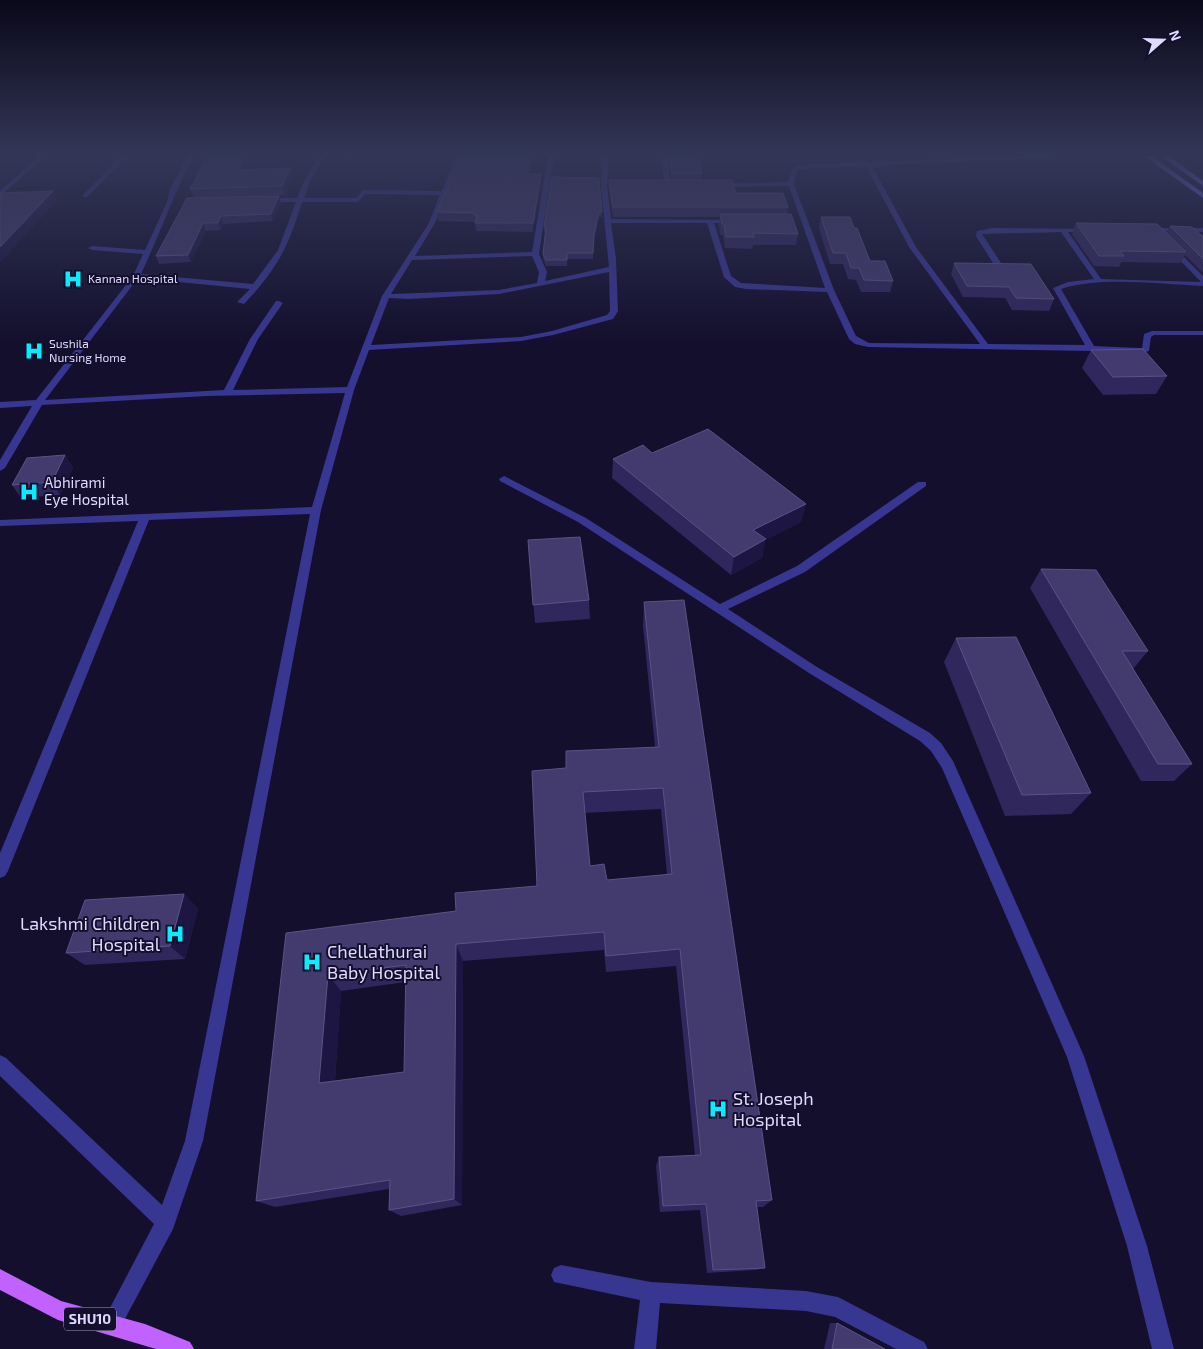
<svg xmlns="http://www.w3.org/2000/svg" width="1203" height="1349" viewBox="0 0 1203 1349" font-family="'Exo 2',sans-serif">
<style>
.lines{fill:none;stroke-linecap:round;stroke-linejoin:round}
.service{fill:#373690;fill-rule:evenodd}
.minor{fill:#373690;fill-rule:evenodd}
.secondary{fill:#7272ff;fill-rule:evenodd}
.primary{fill:#c162ff;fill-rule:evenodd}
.wall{fill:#30275c;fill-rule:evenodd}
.shaded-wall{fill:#1d1542}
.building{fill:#433a6e;stroke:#5b5384;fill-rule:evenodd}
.labels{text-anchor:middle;stroke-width:4;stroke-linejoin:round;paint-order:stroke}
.far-poi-label{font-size:12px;fill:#dedbff;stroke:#130f2d;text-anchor:start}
.shield{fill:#130f2d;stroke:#a19ec0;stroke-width:1}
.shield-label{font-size:14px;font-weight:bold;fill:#dedbff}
.poi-label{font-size:15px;fill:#dedbff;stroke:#130f2d;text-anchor:start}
.near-poi-label{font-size:18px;fill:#dedbff;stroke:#130f2d;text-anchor:start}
</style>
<rect width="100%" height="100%" fill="#130f2d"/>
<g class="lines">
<g class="service">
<polygon points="504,476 586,518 720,604 797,566 918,482 926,482 926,486 805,572 728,609 817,667 930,733 941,743 953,761 1084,1056 1147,1246 1174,1349 1152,1349 1127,1246 1067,1057 942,768 931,751 920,741 809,673 578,522 500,481 499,479"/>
<polygon points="561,1265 651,1282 806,1291 838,1297 924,1342 928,1349 896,1349 835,1317 806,1311 660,1303 656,1349 634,1349 640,1300 554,1282 551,1275 554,1268"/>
</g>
<g class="minor">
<polygon points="39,156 46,156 0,196 0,191"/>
<polygon points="121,156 128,156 87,197 83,197 83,195"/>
<path d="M188,156H194C173,195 159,236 141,274L253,284L278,250L296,202H265L262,200L265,198H297L305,179L319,156H325L311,179L304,198H356L363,190L442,191L456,156H462L435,223L415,256L532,252L548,156H554L539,254L547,272L545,281L609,267L601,186L603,156H609L607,186L611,219L736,220L737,221L734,223H714L731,276L741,283L825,288L789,186L719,187L717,186V184L788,182L792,169L800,165L1019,156H1079L872,166L916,247L988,344L1085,345L1053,288L1068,282L1094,279L1061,232L982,234L1005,269L998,271L976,236L977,231L993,228L1092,229V231L1090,232H1068L1101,279L1201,282L1168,248L1174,247L1203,276V286C1162,284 1100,276 1061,289L1094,346L1139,348H1142L1144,334L1152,331H1203V335H1154L1151,337L1149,351L1139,354L1091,351L868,347L855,344L849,339L827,292L746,289L735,287L724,277L707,223H611L616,259L618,311L613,319L553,335L521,341L369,350L354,390L321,510L203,1141L173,1229L118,1332L111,1335L104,1332L101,1325L154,1224L0,1076V1055L6,1058L162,1205L185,1141L310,514L149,520L8,871L5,876L0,878V853L138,521L0,526V520L312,507L345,393L207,396L42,405L5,468L0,471V460L32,406L0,408V402L36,400L133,276L143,254L92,250L88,248L92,246L145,250L167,202L170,189ZM866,166L909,247L980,344L869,343L856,336L834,290L794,184L797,171L801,169ZM365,194L440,195L429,223L382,296L347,387L233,390L258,339L283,303L279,301H276L250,339L224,390L45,400L138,278L250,289L237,302L244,304C277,269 288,248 302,202H358ZM532,256L539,272L537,283L499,290L391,294L412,260ZM609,272L610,311L607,315L552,331L521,337L371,345L389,298L409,299L499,294Z"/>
<polygon points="662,156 668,156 670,186 667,188 664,186"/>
<polygon points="1147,228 1203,228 1203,232 1145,231 1145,229"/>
</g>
<g class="secondary">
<polygon points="1144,156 1152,156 1203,193 1203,198"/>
<polygon points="1161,156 1169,156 1203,181 1203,186"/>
</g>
<polygon class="primary" points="0,1269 61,1301 145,1324 190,1342 194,1349 156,1349 58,1320 0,1290"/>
</g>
<g class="wall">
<polygon points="327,156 354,156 353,159 327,158"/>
<polygon points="669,156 699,156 702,174 701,180 736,193 788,207 787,214 798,234 796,245 753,245 752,249 725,248 723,235 720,235 719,225 720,217 613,217 609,190 609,180 672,180"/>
<polygon points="251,162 247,169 291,168 293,177 285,195 194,198 190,189"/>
<polygon points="530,174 541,174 542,182 533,232 476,231 475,222 438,221 437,212"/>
<polygon points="552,177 602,212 602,217 599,217 594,241 593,259 567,259 567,266 546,266 543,259 543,254 545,232 544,232 544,227"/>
<polygon points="279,196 281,203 273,221 223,224 221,230 206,231 191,262 159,264 156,256 187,198"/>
<polygon points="821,217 854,228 870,261 893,281 890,292 861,292 856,280 848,279 843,264 830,264 819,228"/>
<polygon points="1076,223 1166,233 1170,226 1203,236 1203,273 1185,255 1180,263 1121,262 1119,267 1094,266 1072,234"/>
<polygon points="954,263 1054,299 1049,311 1012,310 1005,298 963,297 951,274"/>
<polygon points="1091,350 1167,376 1156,394 1103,395 1082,368"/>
<polygon points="652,453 806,504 801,522 765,540 762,558 731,575 612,478 613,459"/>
<polygon points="65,455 73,468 60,495 21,498 12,485"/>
<polygon points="528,540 589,600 590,619 535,623"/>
<polygon points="1041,569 1148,651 1133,669 1192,764 1174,781 1141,781 1030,588"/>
<path d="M644,602L772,1200L763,1207H757L765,1268L756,1270L707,1273L700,1210L660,1212L656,1166L659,1157L695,1156L676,966L606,972L604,950L463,961L462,1205L401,1216L389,1210V1189L275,1207L256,1201L286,933L456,911L537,886L566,768L655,747L643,626ZM661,809L667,875L607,880L590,866L585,813ZM406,982L404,1072L335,1081L341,991Z"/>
<polygon points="956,638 1091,793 1071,814 1005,816 944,662"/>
<polygon points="184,894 198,909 185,959 85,965 66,953"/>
<polygon points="830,1323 837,1323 885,1349 824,1349"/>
</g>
<g class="shaded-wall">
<polygon points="246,156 249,156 251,162 242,179 239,170"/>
<polygon points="531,156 533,156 528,182 528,174"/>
<polygon points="291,168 293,177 285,195 282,186"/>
<polygon points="541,174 542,182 533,232 533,223"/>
<polygon points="53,191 57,201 0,263 0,247"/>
<polygon points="279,196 281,203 273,221 271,214"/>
<polygon points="599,212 599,217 594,241 593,259 594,235"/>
<polygon points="221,216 223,224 221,230 218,223"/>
<polygon points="203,223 206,231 191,262 188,255"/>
<polygon points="65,455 73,468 60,495 52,482"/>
<polygon points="806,504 801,522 765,540 762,558 731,575 734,557 753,530"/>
<polygon points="184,894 198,909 185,959 170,946"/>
<polygon points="456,944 463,961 462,1205 454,1199"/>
<polygon points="328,975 341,991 334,1094 319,1083"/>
</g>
<g class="building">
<polygon points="208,156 246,156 239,170 291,168 282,186 190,189"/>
<polygon points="462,156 531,156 528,174 541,174 533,223 475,223 477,215 474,215 475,213 437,212"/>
<polygon points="670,156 699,156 702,174 672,174"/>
<polygon points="552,177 599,178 602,212 599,212 594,235 593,253 567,253 567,260 546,260 543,254 546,227 544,227"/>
<polygon points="609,180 732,180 736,193 783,193 788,207 613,207"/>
<polygon points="53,191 0,247 0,193"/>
<polygon points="279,196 271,214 221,216 218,223 203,223 188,255 156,256 187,198"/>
<polygon points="720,214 791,214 798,234 753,233 754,237 726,237 724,224 722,224"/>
<polygon points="821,217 850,217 854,228 857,228 870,261 885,261 893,281 864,280 859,268 851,268 846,253 833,253"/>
<polygon points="1076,223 1157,224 1186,252 1120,251 1124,256 1099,256"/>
<polygon points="1170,226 1192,227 1201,235 1203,236 1203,259"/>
<polygon points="954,263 1031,264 1054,299 1016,298 1009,287 967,286"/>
<polygon points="1143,349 1167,376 1113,377 1091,350"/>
<polygon points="708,429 806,504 753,530 766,539 734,557 613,459 643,445 652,453"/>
<polygon points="65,455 52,482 12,485 27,458"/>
<polygon points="580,537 589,600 533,605 528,540"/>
<polygon points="1041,569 1096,570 1148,651 1122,651 1192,764 1158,764"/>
<path d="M684,600L772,1200L756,1201L765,1268L713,1270L706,1204L663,1206L659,1157L701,1155L680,949L606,956L604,932L456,944L454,1199L389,1210L390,1180L256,1201L286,933L456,911L455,893L537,886L532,771L566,768V751L659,747L644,602ZM663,788L672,874L607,880L604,864L590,866L583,792ZM406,965L404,1072L319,1083L328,975Z"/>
<polygon points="1016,637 1091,793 1022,795 956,638"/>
<polygon points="184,894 170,946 66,953 85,900"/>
<polygon points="837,1323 885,1349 832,1349"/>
</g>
<linearGradient id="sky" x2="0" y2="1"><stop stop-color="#0a0819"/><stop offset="0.45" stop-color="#333757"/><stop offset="1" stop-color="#333757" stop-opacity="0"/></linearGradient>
<rect width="1203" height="345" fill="url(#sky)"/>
<defs>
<g id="hospital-bare" transform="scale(1.5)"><path d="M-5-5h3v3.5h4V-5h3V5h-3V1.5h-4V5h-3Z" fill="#07ecff" stroke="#130f2d" stroke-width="2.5" paint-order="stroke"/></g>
</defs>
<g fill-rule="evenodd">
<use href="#hospital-bare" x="73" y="279"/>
<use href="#hospital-bare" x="34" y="351"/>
<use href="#hospital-bare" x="29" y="492"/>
<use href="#hospital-bare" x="175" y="934"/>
<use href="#hospital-bare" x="312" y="962"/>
<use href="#hospital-bare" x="718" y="1109"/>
</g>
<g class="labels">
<g class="far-poi-label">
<text x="88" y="283">Kannan Hospital</text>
<text x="49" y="348">Sushila<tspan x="49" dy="14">Nursing Home</tspan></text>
</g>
<rect class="shield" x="64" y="1307.5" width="52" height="23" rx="4"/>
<g class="shield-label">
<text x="90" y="1324">SHU10</text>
</g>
<g class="poi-label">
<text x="44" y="488">Abhirami<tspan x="44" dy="17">Eye Hospital</tspan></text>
</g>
<g class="near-poi-label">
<text x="160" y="930" text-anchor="end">Lakshmi Children<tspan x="160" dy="21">Hospital</tspan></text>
<text x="327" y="958">Chellathurai<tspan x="327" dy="21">Baby Hospital</tspan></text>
<text x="733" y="1105">St. Joseph<tspan x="733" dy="21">Hospital</tspan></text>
</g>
</g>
<g transform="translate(1163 40) rotate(70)" stroke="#130f2d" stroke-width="4" paint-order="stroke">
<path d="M0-4L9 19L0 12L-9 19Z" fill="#dedbff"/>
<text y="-8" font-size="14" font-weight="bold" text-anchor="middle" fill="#dedbff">N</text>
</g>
</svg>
